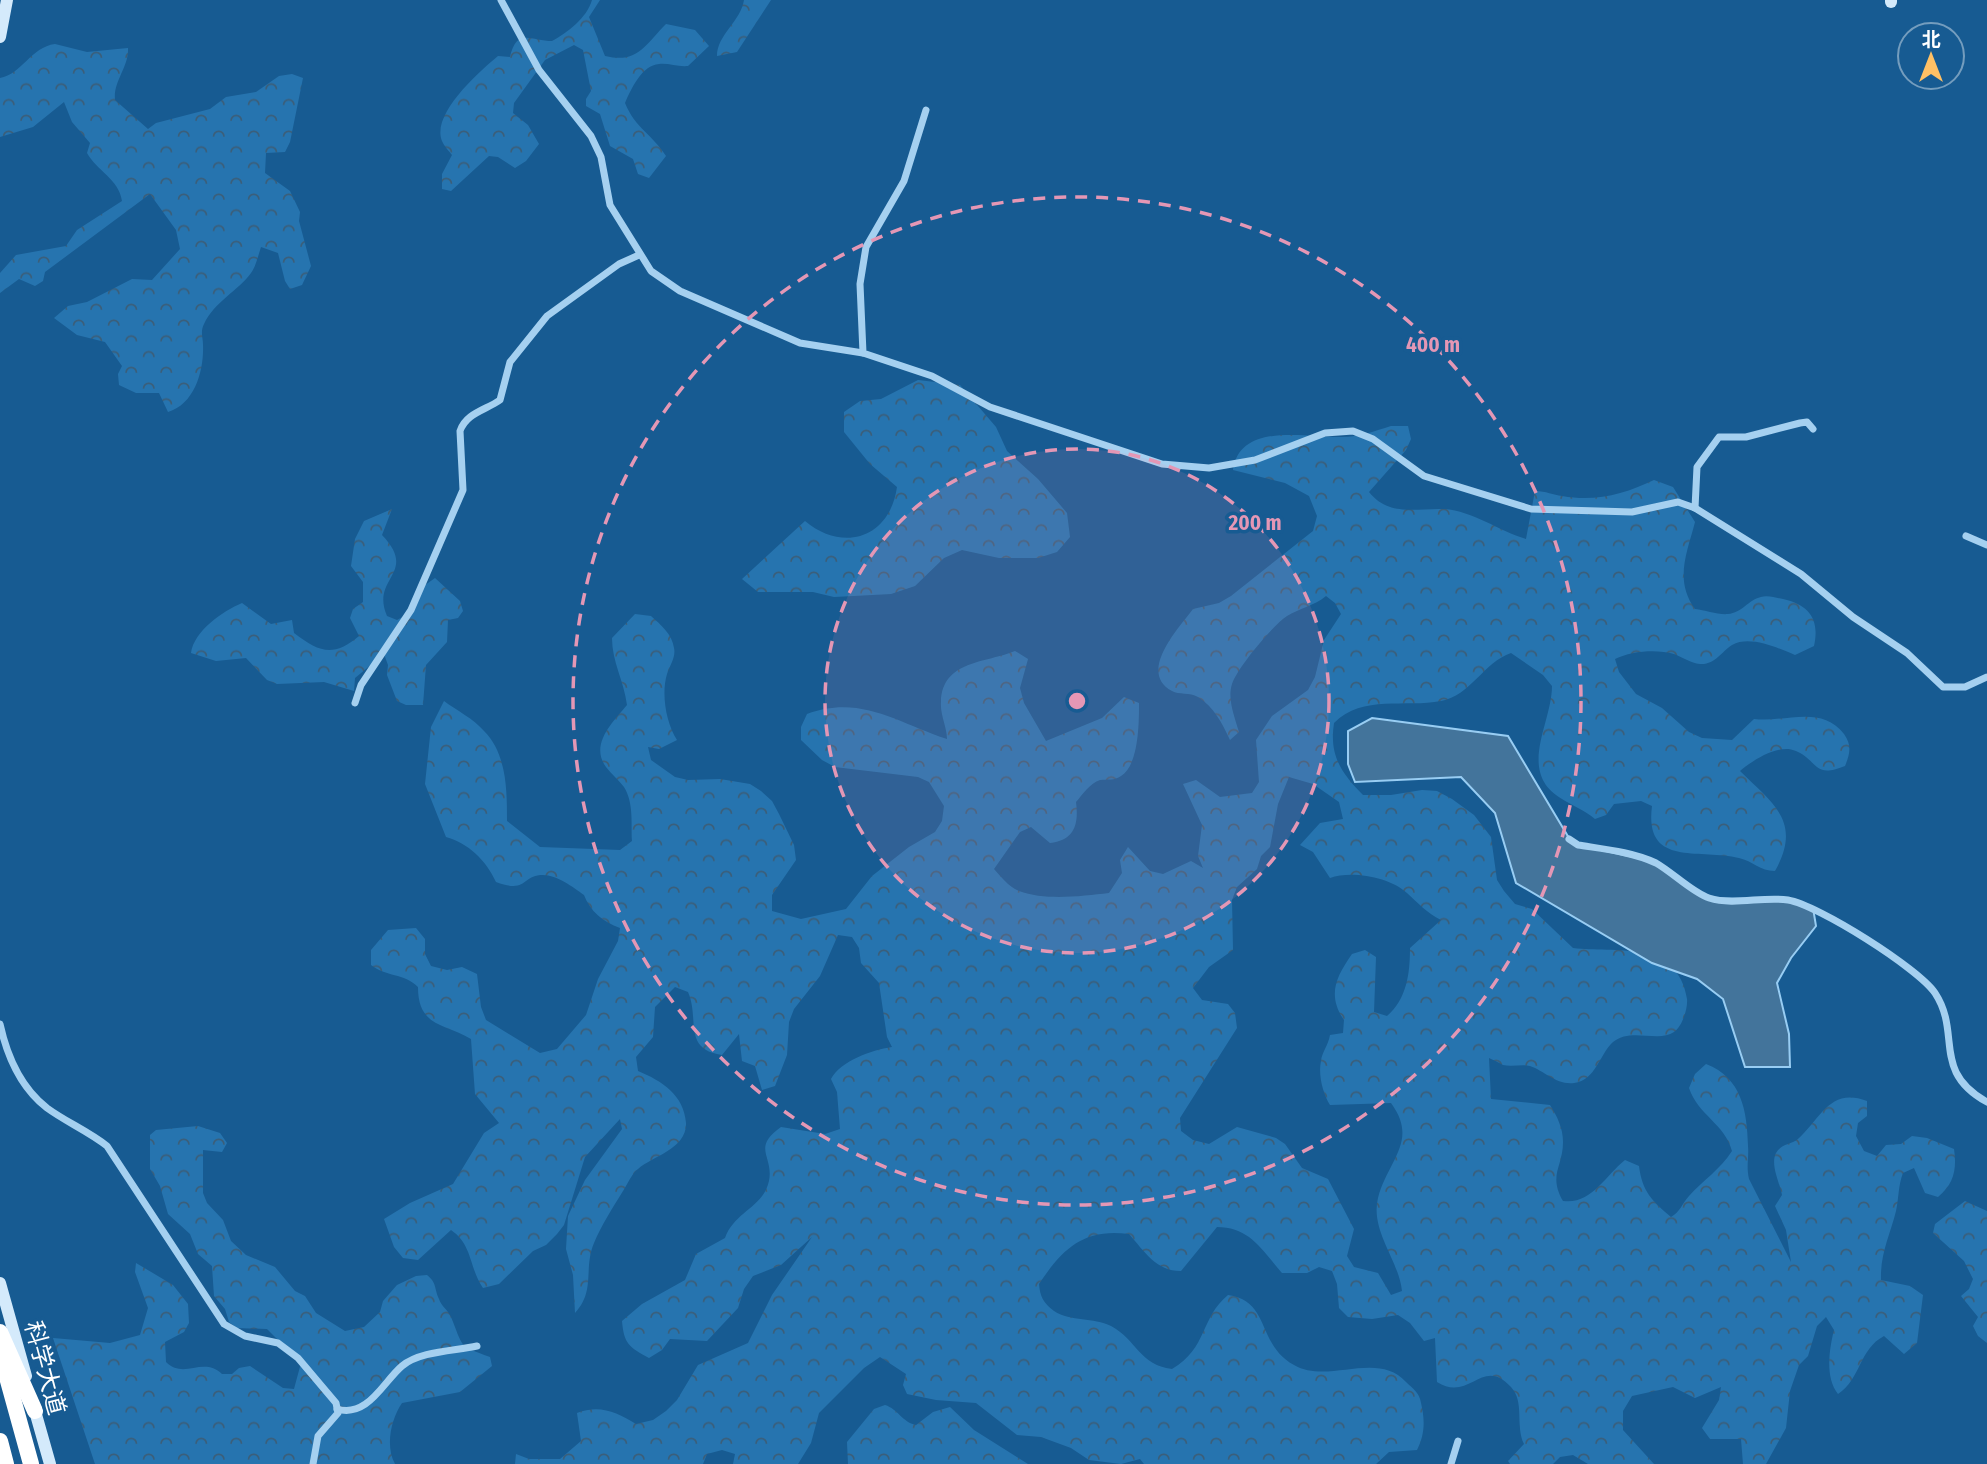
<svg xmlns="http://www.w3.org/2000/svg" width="1987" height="1464" viewBox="0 0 1987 1464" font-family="'Fira Sans Condensed','Noto Sans SC',sans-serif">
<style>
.forest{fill:url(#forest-crowns);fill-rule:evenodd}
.water{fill:#43749b;stroke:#98cdf3;stroke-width:2}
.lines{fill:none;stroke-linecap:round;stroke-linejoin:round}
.street{stroke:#a5d0f0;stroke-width:7}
.secondary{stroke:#d4eafb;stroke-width:12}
.highway{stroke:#fff;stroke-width:16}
.ring{fill:none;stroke:#e497b5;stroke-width:3.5;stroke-dasharray:12 9}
.labels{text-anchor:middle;stroke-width:7;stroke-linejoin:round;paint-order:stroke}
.street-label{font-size:24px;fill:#fff;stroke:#175b92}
.centre{fill:#e497b5;stroke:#175b92;stroke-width:3.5}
.ring-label{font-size:21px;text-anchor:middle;font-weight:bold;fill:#e497b5;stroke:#175b92;stroke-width:7;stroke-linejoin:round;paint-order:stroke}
</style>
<defs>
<pattern id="forest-crowns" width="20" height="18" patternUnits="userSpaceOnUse" patternTransform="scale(1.75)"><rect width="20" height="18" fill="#2674af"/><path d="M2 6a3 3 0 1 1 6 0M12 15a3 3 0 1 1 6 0" fill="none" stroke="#3b5e79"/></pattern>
</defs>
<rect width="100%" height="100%" fill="#175b92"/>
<g class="forest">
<path d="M592,0H600L589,17L605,56C638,64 645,45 666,24L695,30L709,46L688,66C678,67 669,63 659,64C642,65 631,89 625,103C635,128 653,135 666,156L649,178L638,174L633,159L610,146L600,114L586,106V99L591,91L583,50L574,45L545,60L514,103L513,113L528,125L539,144L526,161L515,168L498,157L489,156L451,191L442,189V174L452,155C449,151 444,146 442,141C431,114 479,72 498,56L510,57C517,27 531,41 552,41C567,33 587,18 592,0Z"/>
<path d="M744,0H771L737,52L717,56C717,35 741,21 744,0Z"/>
<path d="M55,44L87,52L128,48C129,67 113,81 115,100L148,129L156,123L210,109L226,97L256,92L279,76L292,74L303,78L290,142L285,152L266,153L265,173L290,191L300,212L299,221L311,266L302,285L290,289L285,281L278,253L261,247C258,256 256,266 251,273C238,291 214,302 204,324C200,332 203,337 203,345C204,370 195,404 168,412L159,393H136L119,385L118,374L122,366L105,342L77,335L54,318L68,306L87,302L132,279L152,280L180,249L176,230L150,194L45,272L43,281L35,286L19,279L0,293V273L16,255L66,246L77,230L122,201C119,179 97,171 87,153L90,143L72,122L64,102L33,127L0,137V78C22,74 31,47 55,44Z"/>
<path d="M918,380L960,385L996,427L1007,451L1038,479L1067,513L1070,537L1057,552L1038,558H999L962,550L944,558L915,586L891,594L834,597L813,592H758L742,579L805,521C843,553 890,538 897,487L870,464L844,432V412L860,401L881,399Z"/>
<path d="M1391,426H1408L1411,439L1406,450L1369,492C1389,517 1416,508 1444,509C1473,511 1499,531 1526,539L1535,491C1546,491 1553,495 1562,496C1596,502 1625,494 1654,480L1673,487L1695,522C1687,553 1674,580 1695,609C1705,610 1718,615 1728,614C1742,613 1748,600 1761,597C1768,595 1776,598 1783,599C1809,605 1820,619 1814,646L1795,655C1778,648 1750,635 1732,645C1721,652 1715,665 1700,664C1691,663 1682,657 1674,654C1657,649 1631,651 1615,659L1619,672L1636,694L1662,708L1689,732L1702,738L1732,740L1754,719C1785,723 1821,704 1844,734C1852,745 1850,754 1845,766C1813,779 1819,761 1796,751C1779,743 1753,760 1740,771C1772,803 1803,821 1775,871C1760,871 1753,861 1739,858C1699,848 1644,868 1652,806L1641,801L1614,804L1606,815L1595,819C1584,810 1573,806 1562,799C1516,772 1552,724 1552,686L1543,675L1511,653C1484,662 1470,696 1441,701C1405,708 1363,694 1334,723C1329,755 1341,773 1363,795H1391L1422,790L1437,791L1452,799L1474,815L1491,837L1497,880L1504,891L1515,904L1532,909L1573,948C1613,953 1678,939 1687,999C1688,1008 1682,1027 1674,1032C1658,1043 1631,1027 1613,1042C1599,1055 1596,1080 1574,1083C1556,1085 1545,1071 1530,1066C1522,1064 1512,1067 1503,1065C1499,1063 1494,1060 1489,1058L1491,1099L1550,1105C1557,1116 1563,1128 1563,1142C1563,1167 1548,1175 1563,1201C1591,1205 1605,1176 1625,1160L1639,1166C1642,1191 1652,1201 1671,1217C1681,1211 1681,1205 1689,1196C1703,1180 1720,1170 1732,1151C1725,1124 1698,1115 1689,1088L1695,1074L1706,1064C1742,1078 1747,1111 1748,1146C1749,1158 1746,1166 1749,1179L1791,1262L1786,1230L1775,1206L1782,1195C1780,1183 1770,1165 1776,1153C1782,1143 1791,1145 1798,1139C1821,1118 1830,1087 1867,1101V1116L1858,1123L1856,1136L1864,1151L1877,1156L1886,1145L1901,1144L1912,1136L1927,1138L1954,1149C1957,1169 1954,1184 1938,1197L1925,1193L1914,1168L1903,1173C1898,1186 1899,1197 1896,1211C1890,1235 1880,1254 1881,1280L1910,1286L1923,1295L1917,1343L1904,1354L1884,1336C1859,1349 1861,1379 1838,1394C1825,1378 1829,1350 1834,1330L1826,1317L1817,1326L1808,1356L1799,1365L1790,1391L1786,1428L1766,1464H1743L1741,1439H1710L1702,1428L1719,1400L1721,1387L1695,1398L1673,1387L1632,1396L1623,1411V1430L1654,1464H1588L1573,1455L1560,1457L1553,1464H1510L1508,1461L1524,1444C1515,1425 1525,1402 1511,1387C1482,1355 1470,1403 1437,1382L1435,1338L1424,1341L1410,1323L1398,1315L1372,1319L1348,1317L1339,1308L1337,1284L1332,1271L1319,1267L1307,1273H1282C1262,1250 1250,1227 1217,1227L1181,1271C1156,1271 1145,1252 1129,1234C1084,1228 1063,1248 1039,1284C1040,1296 1043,1303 1054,1311C1071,1322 1093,1317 1111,1326C1137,1340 1139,1365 1172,1369C1208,1348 1200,1318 1228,1295C1271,1301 1256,1344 1294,1365C1328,1385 1377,1350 1406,1382C1414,1390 1419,1392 1421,1403C1425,1420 1425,1434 1417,1450L1389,1452L1376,1464H1144L1140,1459L1121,1464L1089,1460L1071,1448L1041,1437L1017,1435L976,1403L936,1400L907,1394L903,1385L906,1374L880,1357L864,1368L819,1413L811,1443L798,1464H733L735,1454L722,1450L707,1454L703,1464H515L516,1454L529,1459H560L581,1441L577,1413C599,1404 617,1412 636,1424L653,1420L666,1411L677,1400L698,1365L748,1343L772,1295L812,1237L781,1265L753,1276L744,1289L738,1308L707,1341L670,1339L662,1350L649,1358C629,1347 624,1344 622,1321L642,1304L685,1280L696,1254L725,1238C735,1211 763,1208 769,1181C774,1156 751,1148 781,1127L825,1134L840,1129L837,1092L831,1079C841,1061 871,1050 892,1047L887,1037L879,983L861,963L859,948L852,937L838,935L820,976L794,1009L789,1022L787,1055L775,1086L762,1090L755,1066L742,1061L739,1034L722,1055C682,1049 700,1019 688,992L675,987L655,1007L653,1037L636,1057L638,1071C662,1081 684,1095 686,1123C687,1149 653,1156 638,1169C632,1173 627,1185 623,1191C613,1207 601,1226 594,1243C583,1269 596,1290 575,1313L573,1275L566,1249L568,1216L585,1180L622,1129L620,1119L585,1157L564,1225L557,1234L546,1245L533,1251L499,1284L483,1288C469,1268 473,1245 451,1230L418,1260L403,1258L394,1247L384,1219L410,1203L453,1184L484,1133L499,1123L475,1094L471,1039C444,1023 418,1027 418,987C404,973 386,977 371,965V950L388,930L416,928L425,939V954L431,966L447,970L462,967L477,974L481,1007L486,1020L540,1053L557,1049L586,1015L598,979L618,941L620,928C603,922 590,911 584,895C573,887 557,875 543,875C521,875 528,894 496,882C486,860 468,843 446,837L425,784L431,727L444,701C456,710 474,719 484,731C507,754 507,791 507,821L540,847L620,850L632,841C631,824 634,803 624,787C619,780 611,774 606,767C589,744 614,721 627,705C624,681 612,662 612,638L635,614L651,616C661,625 672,634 674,648C676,657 670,665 667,674C661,694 666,723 677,740L659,749L648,747L651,760L675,777L688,780L720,779L750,784L761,791L772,801L779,814L794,845L796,860L772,895V911L801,919L846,909L872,876L909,847L935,832L942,821L944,806L929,782L918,777L835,767L822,760L801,740V727L807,714C860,694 898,723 947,739C947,727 940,715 941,702C942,660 987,663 1015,651L1028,659L1020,688L1024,703L1046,741L1102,718L1124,697L1139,703C1139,722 1139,765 1121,776C1114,781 1108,779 1100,780C1090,783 1082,795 1076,802C1079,825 1074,840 1050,843L1031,827L1020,832L994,869C1001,877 1009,887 1019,891C1045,901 1083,896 1109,893L1122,873L1120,860L1128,847L1150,871L1163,874L1191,861L1203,868L1198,856L1202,825L1183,784L1196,780L1220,797L1252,793L1259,782L1256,740L1272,716L1308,690L1315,677L1324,640L1341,614L1335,603L1326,596C1314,606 1300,608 1287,616C1273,625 1237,668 1232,684C1227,699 1235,718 1239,732L1230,740C1222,723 1214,707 1198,697C1190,692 1179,695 1172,691C1137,672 1179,628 1193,609L1219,603L1231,596L1313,531L1317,516L1309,496L1285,483L1233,470C1240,421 1308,438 1342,437C1359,437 1375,431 1391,426ZM1289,777L1313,784L1339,802L1343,819L1320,823L1300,845L1313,852L1330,878C1351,870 1390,877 1407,893C1418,903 1427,913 1441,920L1410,948C1410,973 1407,999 1387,1016L1374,1012L1376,957L1365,950L1352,954C1336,977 1327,995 1344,1020L1343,1033L1330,1035C1328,1046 1322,1052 1321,1061C1318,1075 1323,1094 1330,1105L1391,1103C1419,1141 1388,1160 1378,1198C1370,1231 1399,1260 1402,1291L1391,1295L1378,1273L1354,1267L1347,1256L1354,1229L1328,1179L1302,1168L1285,1144L1276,1138L1237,1127L1209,1144L1193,1140L1181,1131L1180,1118L1237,1028L1235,1013L1228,1004L1202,1000L1193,988L1209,967L1233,950L1232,900L1237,887L1257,869L1261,856L1270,847L1278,804Z"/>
<path d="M392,509L382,535C419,574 370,577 387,616L397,620L406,615L421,588L435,578L460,601L463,611L458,618L448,620L447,642L426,665L423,705H406L397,701L387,675L388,665L384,654L355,678L354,691L324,682L277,684L267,680L246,658L216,661L191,653C194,631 223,611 242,603L271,624L292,620L294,633C319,652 333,658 359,636L350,618L353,609L363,602V582L351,566L355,539L364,521Z"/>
<path d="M198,1126L220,1133L227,1143L222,1152L203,1150V1193L207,1203L223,1220L231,1241L246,1255L275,1267L295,1291L305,1296L316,1313L345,1331L364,1327L380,1312L383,1301L397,1285L416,1276L427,1275C437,1283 434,1288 439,1299C441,1306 448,1310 451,1317C464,1348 457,1345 490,1357L492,1366L460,1392L402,1403C391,1419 385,1446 395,1464H95L53,1338L110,1343L140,1335L148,1308L135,1272L136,1263L173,1285L188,1304L189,1323L184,1332L165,1342L166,1362C184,1380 203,1356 222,1374H232L239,1368L250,1366L283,1388L294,1389L301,1363L267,1329L237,1328L229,1322L225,1309L214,1296L212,1266L198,1254L190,1234L168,1214L160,1186L150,1169V1135L156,1130Z"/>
<polygon points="1965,1201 1987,1211 1987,1343 1978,1336 1973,1326 1978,1317 1961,1296 1969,1289 1973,1279 1964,1261 1933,1233 1935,1224"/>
<path d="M885,1405C898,1409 902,1422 916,1425L933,1412L950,1407L974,1430L1028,1464H848L847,1442L874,1409Z"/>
</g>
<polygon class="water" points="1372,718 1508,736 1569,838 1578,845 1652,861 1707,898 1788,900 1813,908 1816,926 1791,958 1777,983 1789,1034 1790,1067 1745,1067 1723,999 1697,979 1652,963 1516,883 1495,813 1461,777 1355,782 1348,764 1348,731"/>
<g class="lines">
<g class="street">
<polyline points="501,0 539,70 591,136 601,157 610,205 651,271 680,291 800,343 863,353"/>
<polyline points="926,110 904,181 866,247 860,284 863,353 932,376 990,407 1162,464 1209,468 1255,460 1325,433 1353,431 1373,439 1424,476 1531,509 1632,512 1678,502 1695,508 1801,574 1853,617 1907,653 1943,687 1965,687 1987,677"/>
<polyline points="1695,508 1697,467 1719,437 1746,437 1800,423 1807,422 1813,429"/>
<polyline points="1966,536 1987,545"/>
<path d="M355,703L361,685L411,610L463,490L460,431C466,413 486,410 500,400L510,362L547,316L619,264L639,255"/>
<path d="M1569,839L1578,845C1603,849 1633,852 1656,863C1672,872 1693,893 1709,898C1735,906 1762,896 1788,900C1818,905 1918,968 1935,993C1962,1034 1931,1071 1987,1102"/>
<path d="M0,1024C7,1056 20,1087 47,1108C66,1122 88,1131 107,1146L224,1324L245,1336L278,1343L298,1358L336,1403L338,1413L318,1436L313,1464"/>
<path d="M337,1409C368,1418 383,1382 402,1366C420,1351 455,1351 477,1346"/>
<polyline points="1451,1464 1458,1441"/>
</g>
<g class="secondary">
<polyline points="1891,2 1891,0"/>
<polyline points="0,37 7,0"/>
<polyline points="0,1283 26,1376"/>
<polyline points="33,1404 50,1464"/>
</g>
<g class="highway">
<polyline points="0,1332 35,1411"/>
<polyline points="0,1352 31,1464"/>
<polyline points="0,1441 6,1464"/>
</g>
</g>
<circle cx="1077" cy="701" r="252" fill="#e497b5" fill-opacity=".12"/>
<g class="ring">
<circle cx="1077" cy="701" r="252"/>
<circle cx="1077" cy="701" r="504"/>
</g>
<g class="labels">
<g class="street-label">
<text transform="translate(45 1368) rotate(75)" y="8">科学大道</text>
</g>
</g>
<circle cx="1077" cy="701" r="10" class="centre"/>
<g class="ring-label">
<text x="1433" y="352">400 m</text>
<text x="1255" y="530">200 m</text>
</g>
<g transform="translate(1931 56)"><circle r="33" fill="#175b92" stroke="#749dbe" stroke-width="2"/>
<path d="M0-5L12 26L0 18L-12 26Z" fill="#ffc065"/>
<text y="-10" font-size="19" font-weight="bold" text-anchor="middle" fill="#ffffff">北</text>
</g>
</svg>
